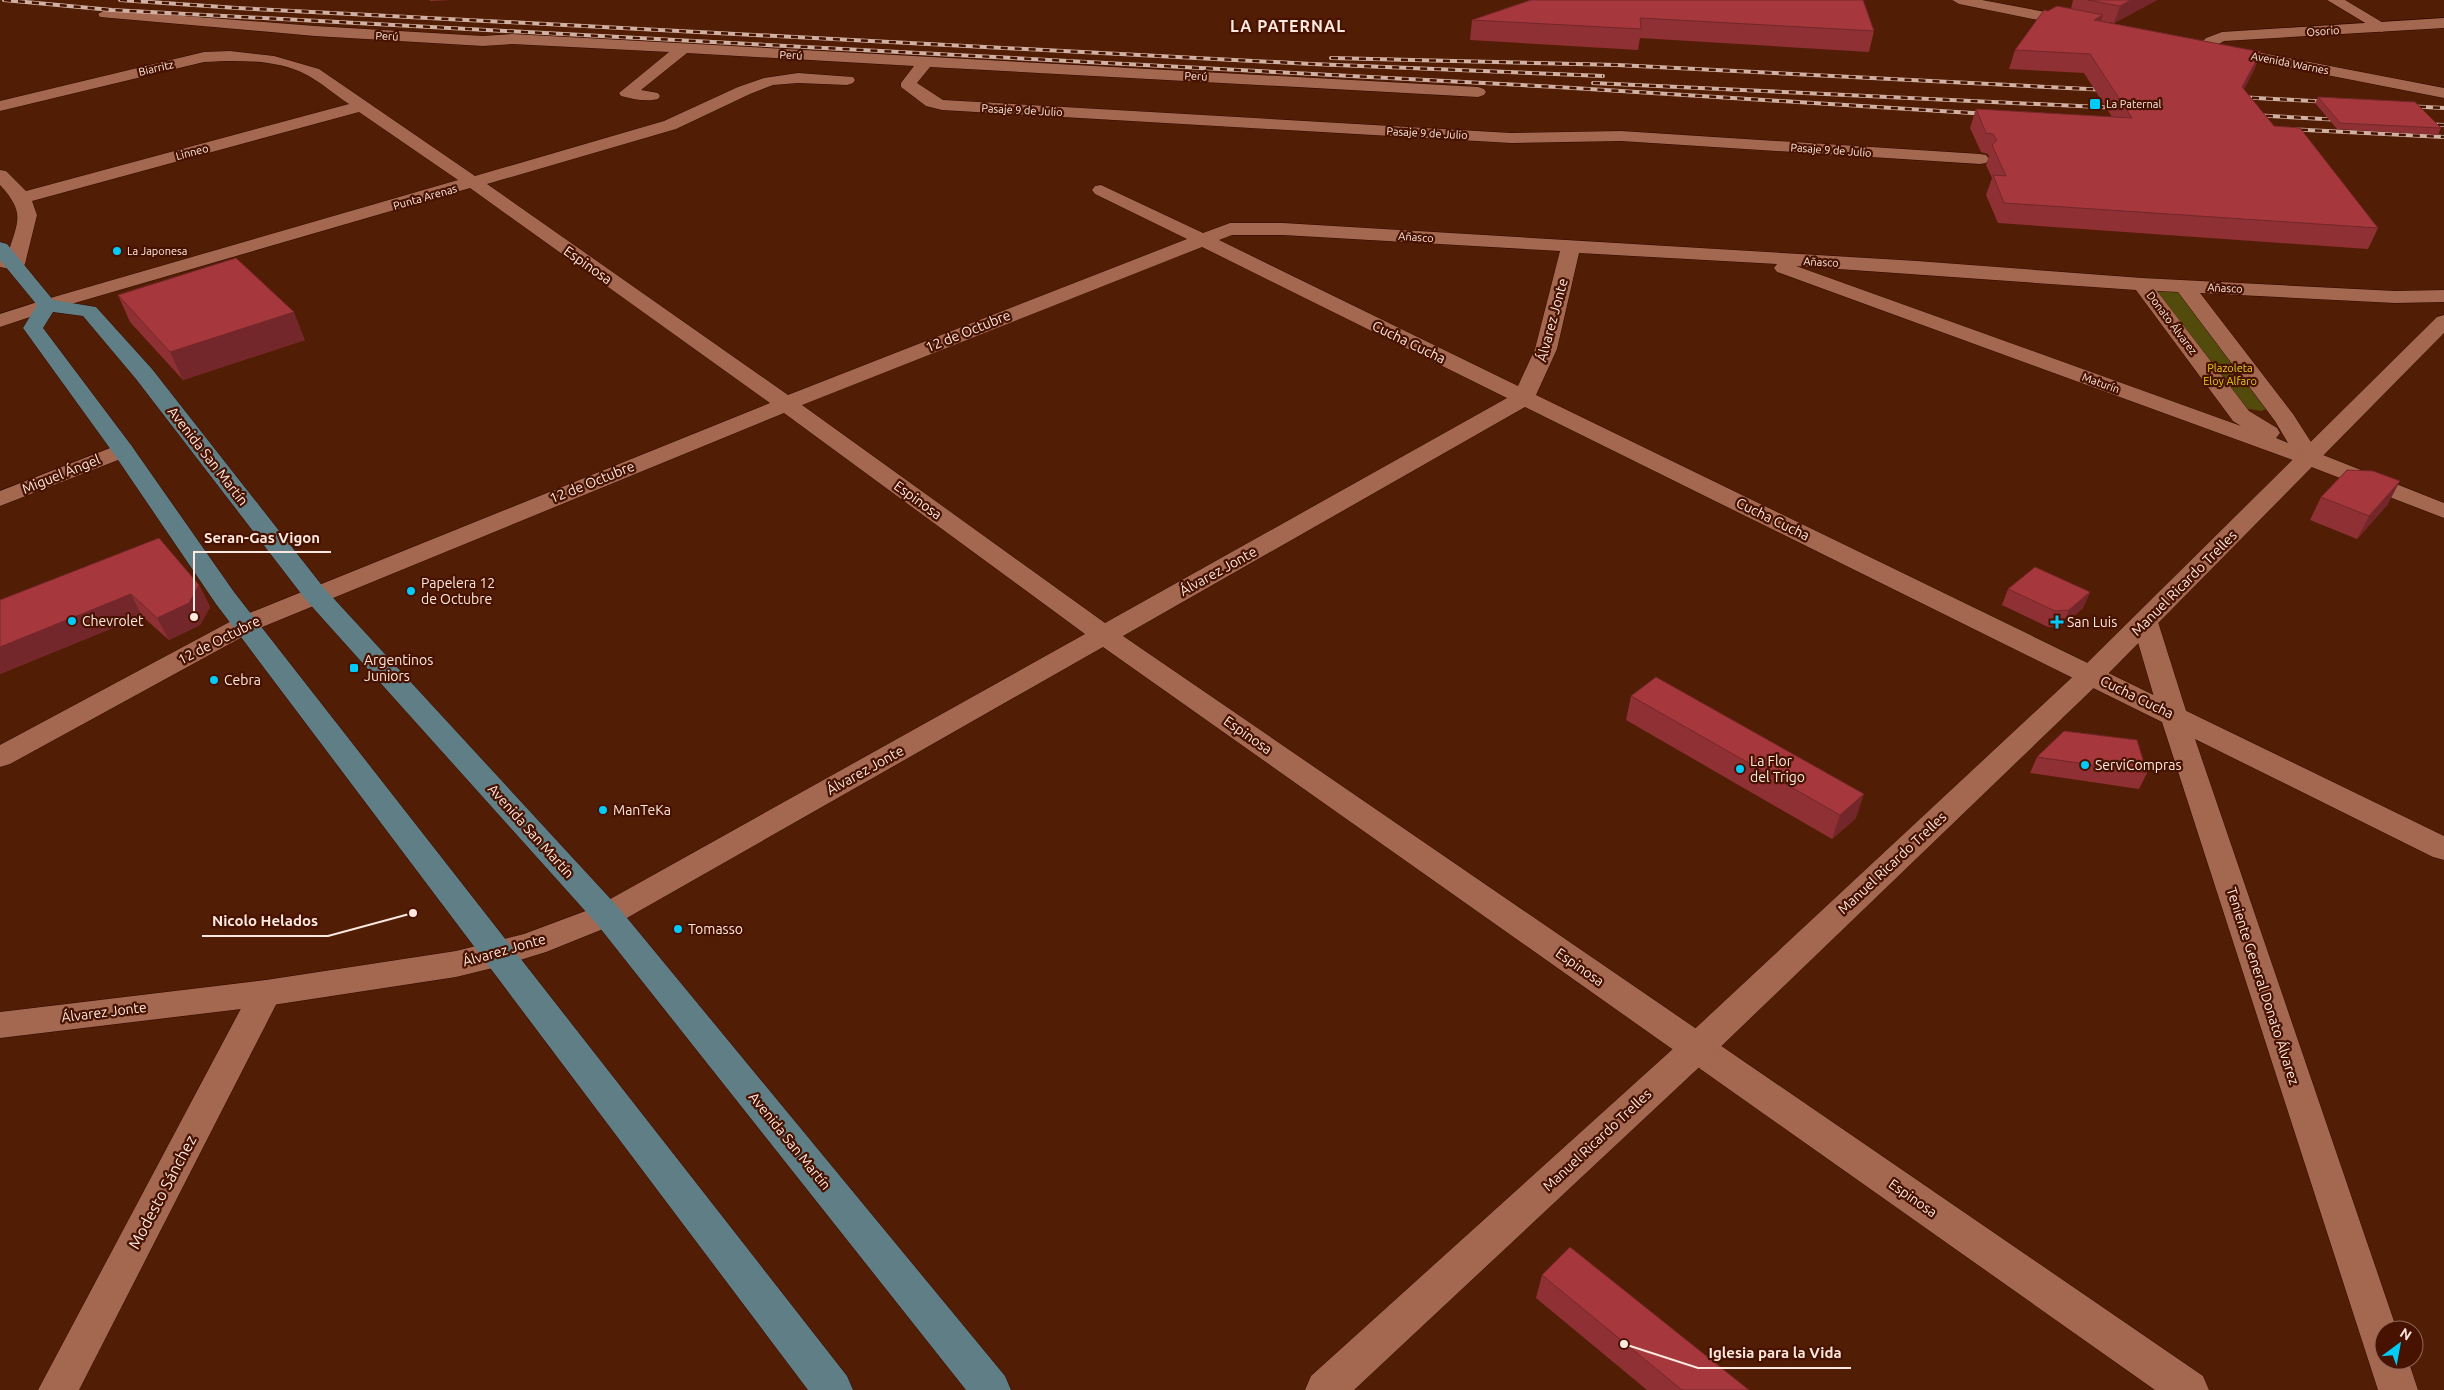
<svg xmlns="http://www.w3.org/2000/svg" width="2444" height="1390" viewBox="0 0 2444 1390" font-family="Ubuntu,sans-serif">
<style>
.green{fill:#534b0c}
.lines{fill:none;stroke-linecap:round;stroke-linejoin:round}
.minor-casing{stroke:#300900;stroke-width:1}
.tertiary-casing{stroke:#300900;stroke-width:1}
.secondary-casing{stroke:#300900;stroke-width:1}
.primary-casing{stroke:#300900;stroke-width:1}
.minor{fill:#a4674f;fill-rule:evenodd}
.tertiary{fill:#a4674f;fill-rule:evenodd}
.secondary{fill:#a4674f;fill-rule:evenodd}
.primary{fill:#607e85;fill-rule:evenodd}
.rail-casing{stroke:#d0b2a5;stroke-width:4}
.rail{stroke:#471200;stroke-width:2.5;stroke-dasharray:7;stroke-linecap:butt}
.wall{fill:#8f3034}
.shaded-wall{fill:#74272b}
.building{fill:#a6383d;stroke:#74272b}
.poi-dot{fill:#00cbf9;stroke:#471200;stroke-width:2}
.labels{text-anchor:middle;stroke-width:4.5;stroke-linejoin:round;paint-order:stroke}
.far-street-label{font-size:11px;fill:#fee8e0;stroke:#471200}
.far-poi-label{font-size:11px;fill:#fee8e0;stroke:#471200;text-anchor:start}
.far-park-label{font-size:11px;fill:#e6d118;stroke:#471200}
.street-label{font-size:14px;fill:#fee8e0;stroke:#471200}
.poi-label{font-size:14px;fill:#fee8e0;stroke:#471200;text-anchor:start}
.far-district-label{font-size:16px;font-weight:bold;letter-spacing:1px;fill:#fee8e0;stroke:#471200}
.near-street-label{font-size:16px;fill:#fee8e0;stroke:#471200}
.leader{fill:none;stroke:#fee8e0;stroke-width:2}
.callout-dot{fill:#fee8e0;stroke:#471200;stroke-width:2}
.callout-label{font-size:15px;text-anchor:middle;font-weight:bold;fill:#fee8e0;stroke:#471200;stroke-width:4.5;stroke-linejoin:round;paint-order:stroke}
</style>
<rect width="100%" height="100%" fill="#521d05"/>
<polygon class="green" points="2142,284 2184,286 2269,408 2261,411 2244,408"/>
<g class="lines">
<g class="minor-casing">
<g id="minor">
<polygon points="2327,0 2345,0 2390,27 2382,32 2377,30"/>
<path d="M105,10L315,26L483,36L512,34L1478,87L1484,89L1486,92L1484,95L1478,97L930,67L917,83L943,100L1511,133L1621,131L1980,154L1986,155L1989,159L1986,163L1980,164L1621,141L1511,143L942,110L926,106L901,87V83L914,66L687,53L641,90L658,93L660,96L658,99C647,102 632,99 621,96L619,93L669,52L512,44L483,46L315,36L100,17L98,14Z"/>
<path d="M230,51L274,56L319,69L475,176L664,121L738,87L764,78L798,73L853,77L855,80L853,83L847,85L798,83L773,85L750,94L676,129L487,184L788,395L1187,239L1095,194L1092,190L1095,186L1101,185L1203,233L1230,223H1283L1917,261L2142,278L2395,291L2444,290V302L2395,303L2200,293L2293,414L2318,453L2444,503V518L2301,463L1777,272L1774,268L1777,264L1579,253L1557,349L1536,395L2444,836V860L2433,857L2195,739L2397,1330H2384V1360H2408L2418,1390H2378L2162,722L1525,407L1123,636L2203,1376L2209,1390H2155L1103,647L618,923L607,927L596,923L591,915L596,907L1085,634L784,413L255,630L10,764L0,767V745L237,618L770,403L470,188L54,309L47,311L40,309L37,305L40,301L458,180L359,112L32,201L37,215L25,264L22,268L15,270L0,267V255L7,257C17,222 27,214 0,185V170L6,171L26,191L349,104C335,95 322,83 307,75C277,59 237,60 204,62L0,111V101L204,52ZM1232,235H1283L1560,251L1535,349L1518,386L1219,240ZM1202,247L1507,398L1105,623L802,405ZM1796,266L2136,290L2233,421L2241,426ZM2157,291L2178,292L2275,421L2288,443L2276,438L2280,433L2277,428L2249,411Z"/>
<polygon points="266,980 278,984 282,993 79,1390 38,1390 254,984"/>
</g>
</g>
<g class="tertiary-casing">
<g id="tertiary">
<polygon points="2444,18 2444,28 2224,41 2205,52 2197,47 2206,38 2222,32"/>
<polygon points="47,299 54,301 57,305 54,309 0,327 0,314"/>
<polygon points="123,443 131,445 134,450 131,455 0,506 0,491"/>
<polygon points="2145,614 2154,616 2158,622 2187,714 2183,721 2173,723 2163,721 2159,714 2132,622 2136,616"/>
<polygon points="607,903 618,907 623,915 618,923 546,952 501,966 456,977 266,1006 0,1038 0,1012 266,980 456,951 524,934"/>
</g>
</g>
<g class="secondary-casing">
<g id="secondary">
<polygon points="1952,0 1982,0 2078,18 2086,23 2078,28 1959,4"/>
<polygon points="2221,45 2444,88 2444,98 2215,53 2213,50 2215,47"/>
<polygon points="2444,315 2444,333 2101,681 1709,1058 1354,1390 1305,1390 1311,1376 1685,1038 2081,669 2437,317"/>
</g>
</g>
<g class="primary-casing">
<polygon id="primary" points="0,242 7,244 53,300 96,307 152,369 324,588 618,907 1005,1376 1011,1390 966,1390 596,923 306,600 136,379 83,316 53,312 43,328 131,445 234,592 847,1376 853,1390 808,1390 216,604 114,454 23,328 37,305 0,260"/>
</g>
<use href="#minor" class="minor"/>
<use href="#tertiary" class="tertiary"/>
<use href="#secondary" class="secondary"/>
<use href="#primary" class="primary"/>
<g class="rail-casing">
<g id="rail">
<polyline points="4,0 112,10 1557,87 1988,114"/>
<polyline points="120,0 237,8 1312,64 1603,76"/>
<polyline points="1331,58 1617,65 2108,90"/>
<polyline points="1593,83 2120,108"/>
<polyline points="2238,97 2330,102"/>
<polyline points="2405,106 2444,108"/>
<polyline points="2252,115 2342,120"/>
<polyline points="2424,124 2444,125"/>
<polyline points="2287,129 2444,137"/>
</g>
</g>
<use href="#rail" class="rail"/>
</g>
<g class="wall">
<polygon points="430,0 452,0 430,1"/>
<polygon points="1531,0 1874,31 1869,52 1640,38 1638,50 1470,40 1472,20"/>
<polygon points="2073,0 2157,0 2114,23 2101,21 2261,52 2254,70 2244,89 2274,126 2378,228 2368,249 1998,223 1986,195 1992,178 1986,165 1989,156 1988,154 1981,152 1970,128 1976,109 2112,117 2084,73 2009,69 2015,50 2048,11 2071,9"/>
<polygon points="2318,97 2441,128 2438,135 2337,129 2315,103"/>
<polygon points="118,295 305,340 183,380 130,322"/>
<polygon points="2321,497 2388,504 2357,539 2310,520"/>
<polygon points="199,585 210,607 200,625 169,640 142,616 0,674 0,600"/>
<polygon points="2008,589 2090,592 2083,608 2062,626 2048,627 2002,605"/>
<polygon points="1631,696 1856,818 1832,839 1626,720"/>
<polygon points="2037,757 2147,773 2139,789 2030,773"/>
<polygon points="1542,1275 1749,1390 1647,1390 1536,1298"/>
</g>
<g class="shaded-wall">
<polygon points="2131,0 2157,0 2114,23 2120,6"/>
<polygon points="2103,15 2097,33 2094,20"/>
<polygon points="2261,52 2254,70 2235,106 2242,87"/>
<polygon points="294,312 305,340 183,380 170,352"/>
<polygon points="2400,481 2388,504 2357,539 2369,516"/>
<polygon points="199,585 210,607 200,625 169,640 157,618"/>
<polygon points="2090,592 2083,608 2062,626 2069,610"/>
<polygon points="131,594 142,616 0,674 0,647"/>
<polygon points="1864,794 1856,818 1832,839 1840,815"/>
</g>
<g class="building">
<polygon points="1531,0 1863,0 1874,31 1640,18 1641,29 1472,20"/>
<polygon points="2088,0 2131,0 2120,6"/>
<polygon points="2057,6 2103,15 2094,20 2261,52 2242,87 2274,126 2300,128 2378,228 2004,203 1993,175 2006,176 1992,145 1997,140 1993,134 1986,133 1976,109 2132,118 2090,54 2015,50 2044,10 2048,11"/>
<polygon points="2318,97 2415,102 2441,128 2340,123"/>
<polygon points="236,258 294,312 170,352 118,295"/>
<polygon points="2347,470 2373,471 2400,481 2369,516 2321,497"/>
<polygon points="159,538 199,585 189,603 157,618 131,594 0,647 0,600"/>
<polygon points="2035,567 2090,592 2069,610 2055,611 2008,589"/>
<polygon points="1656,677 1864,794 1840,815 1631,696"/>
<polygon points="2064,731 2137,740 2147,773 2037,757"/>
<polygon points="1570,1247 1749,1390 1682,1390 1542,1275"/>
</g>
<g class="poi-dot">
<rect x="2089" y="98" width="12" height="12" rx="2.5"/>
<circle cx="117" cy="251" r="5"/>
<circle cx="411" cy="591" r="5"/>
<circle cx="72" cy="621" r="5"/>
<path d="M2054.5 614.5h5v5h5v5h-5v5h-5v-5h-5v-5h5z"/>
<rect x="349" y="663" width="10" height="10" rx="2.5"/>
<circle cx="214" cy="680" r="5"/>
<circle cx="2085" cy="765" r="5"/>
<circle cx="1740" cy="769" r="5"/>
<circle cx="603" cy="810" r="5"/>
<circle cx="678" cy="929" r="5"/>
</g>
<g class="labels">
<g class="far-street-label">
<text transform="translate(2323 31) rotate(-4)" y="4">Osorio</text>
<text transform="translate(387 36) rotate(3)" y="4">Perú</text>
<text transform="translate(791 55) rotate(3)" y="4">Perú</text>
<text transform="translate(2290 63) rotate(11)" y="4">Avenida Warnes</text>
<text transform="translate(156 68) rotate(-13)" y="4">Biarritz</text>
<text transform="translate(1196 76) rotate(3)" y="4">Perú</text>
<text transform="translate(1022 110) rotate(3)" y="4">Pasaje 9 de Julio</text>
<text transform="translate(1427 133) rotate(3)" y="4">Pasaje 9 de Julio</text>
<text transform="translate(1831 150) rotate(4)" y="4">Pasaje 9 de Julio</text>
<text transform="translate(192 152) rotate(-15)" y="4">Linneo</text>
<text transform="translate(425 197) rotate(-16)" y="4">Punta Arenas</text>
<text transform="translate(1416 237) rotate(4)" y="4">Añasco</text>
<text transform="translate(1821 262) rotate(3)" y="4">Añasco</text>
<text transform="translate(2225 288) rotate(3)" y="4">Añasco</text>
<text transform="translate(2172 323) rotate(53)" y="4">Donato Álvarez</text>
<text transform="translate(2101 383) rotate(20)" y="4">Maturín</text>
</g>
<g class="far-poi-label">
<text x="2106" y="108">La Paternal</text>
<text x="127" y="255">La Japonesa</text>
</g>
<g class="far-park-label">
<text x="2230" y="372">Plazoleta<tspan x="2230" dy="13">Eloy Alfaro</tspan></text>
</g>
<g class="street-label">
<text transform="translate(588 265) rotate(35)" y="5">Espinosa</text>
<text transform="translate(1552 320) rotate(-75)" y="5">Álvarez Jonte</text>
<text transform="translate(968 331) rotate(-22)" y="5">12 de Octubre</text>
<text transform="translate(1409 342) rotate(26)" y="5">Cucha Cucha</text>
<text transform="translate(208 456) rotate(52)" y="5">Avenida San Martín</text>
<text transform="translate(61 474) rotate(-22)" y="5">Miguel Ángel</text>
<text transform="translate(592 482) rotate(-22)" y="5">12 de Octubre</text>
<text transform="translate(918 500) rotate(36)" y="5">Espinosa</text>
<text transform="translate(1773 519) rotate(26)" y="5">Cucha Cucha</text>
<text transform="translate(1218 571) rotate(-29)" y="5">Álvarez Jonte</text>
<text transform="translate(2184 583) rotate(-45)" y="5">Manuel Ricardo Trelles</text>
<text transform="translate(219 640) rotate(-27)" y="5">12 de Octubre</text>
<text transform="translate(2137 697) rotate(26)" y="5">Cucha Cucha</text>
<text transform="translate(1248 735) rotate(35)" y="5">Espinosa</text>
<text transform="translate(865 770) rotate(-29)" y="5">Álvarez Jonte</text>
<text transform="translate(531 831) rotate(48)" y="5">Avenida San Martín</text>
<text transform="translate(1892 863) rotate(-43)" y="5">Manuel Ricardo Trelles</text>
<text transform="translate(504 950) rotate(-16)" y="5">Álvarez Jonte</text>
<text transform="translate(1580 967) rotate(35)" y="5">Espinosa</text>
<text transform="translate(2263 986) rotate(72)" y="5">Teniente General Donato Álvarez</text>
<text transform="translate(104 1012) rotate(-7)" y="5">Álvarez Jonte</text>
<text transform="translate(1597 1140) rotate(-43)" y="5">Manuel Ricardo Trelles</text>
<text transform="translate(790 1141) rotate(51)" y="5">Avenida San Martín</text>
<text transform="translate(1913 1198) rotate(35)" y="5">Espinosa</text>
</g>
<g class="poi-label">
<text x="421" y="588">Papelera 12<tspan x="421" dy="16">de Octubre</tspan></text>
<text x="82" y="626">Chevrolet</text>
<text x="2067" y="627">San Luis</text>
<text x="364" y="665">Argentinos<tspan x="364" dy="16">Juniors</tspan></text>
<text x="224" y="685">Cebra</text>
<text x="1750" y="766">La Flor<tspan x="1750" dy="16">del Trigo</tspan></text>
<text x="2095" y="770">ServiCompras</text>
<text x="613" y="815">ManTeKa</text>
<text x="688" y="934">Tomasso</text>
</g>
<g class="far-district-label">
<text x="1288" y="32">LA PATERNAL</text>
</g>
<g class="near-street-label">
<text transform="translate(162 1192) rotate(-62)" y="6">Modesto Sánchez</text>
</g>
</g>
<path class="leader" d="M194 617L194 552H331M413 913L328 936H202M1624 1344L1698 1368H1851"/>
<g class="callout-dot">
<circle cx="194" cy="617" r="5"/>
<circle cx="413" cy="913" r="5"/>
<circle cx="1624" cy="1344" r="5"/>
</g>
<g class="callout-label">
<text x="262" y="543">Seran-Gas Vigon</text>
<text x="265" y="926">Nicolo Helados</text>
<text x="1775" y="1358">Iglesia para la Vida</text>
</g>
<g transform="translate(2399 1345) rotate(32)"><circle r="24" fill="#471200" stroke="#90685a"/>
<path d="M0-4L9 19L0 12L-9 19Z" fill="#00cbf9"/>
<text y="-8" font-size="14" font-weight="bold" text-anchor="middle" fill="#fee8e0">N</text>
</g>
</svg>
